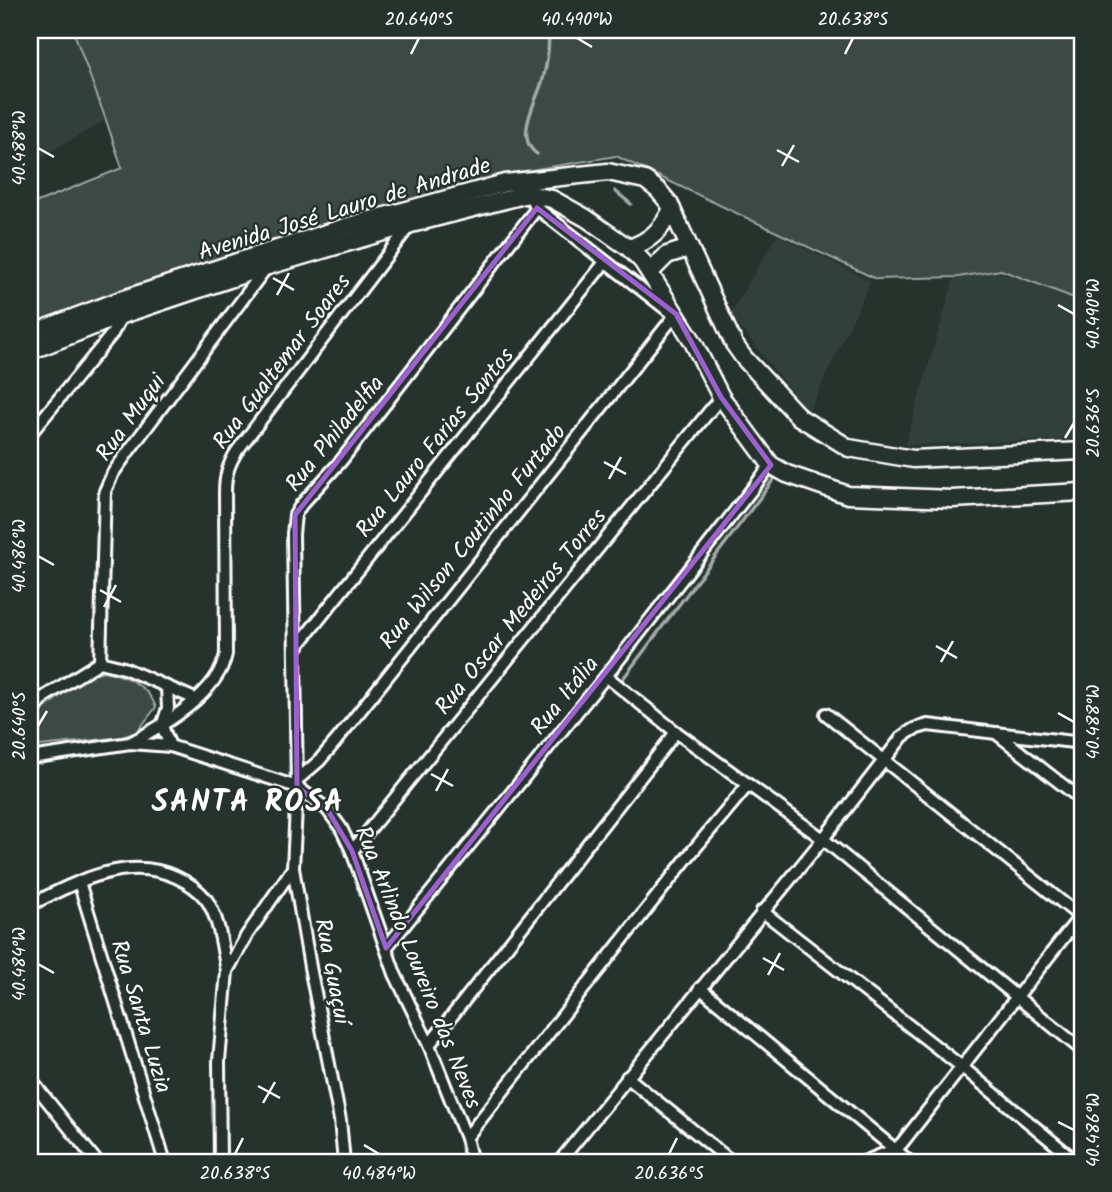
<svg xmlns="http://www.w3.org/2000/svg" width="1112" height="1192" viewBox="0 0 1112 1192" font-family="Kalam,sans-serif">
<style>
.built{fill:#333f3a}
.green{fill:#3e4944;stroke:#9ea4a2;stroke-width:2}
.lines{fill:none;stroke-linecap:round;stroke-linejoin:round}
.stream{stroke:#a4a9a7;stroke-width:3.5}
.street-casing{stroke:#fff;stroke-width:16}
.secondary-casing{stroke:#fff;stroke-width:21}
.street{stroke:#26332d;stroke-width:10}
.secondary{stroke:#26332d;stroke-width:16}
.marked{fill:none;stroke:#9c61cf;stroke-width:5;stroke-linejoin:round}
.ticks{fill:none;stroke:#fff;stroke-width:2.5}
.labels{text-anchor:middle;stroke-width:5;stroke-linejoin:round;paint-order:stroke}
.street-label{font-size:23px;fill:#fff;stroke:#26332d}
.district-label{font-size:30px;font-weight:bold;letter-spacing:2px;fill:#fff;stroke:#26332d}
.neatline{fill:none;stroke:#fff;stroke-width:2.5}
.ticks-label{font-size:18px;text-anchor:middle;fill:#fff}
</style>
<rect width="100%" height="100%" fill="#26332d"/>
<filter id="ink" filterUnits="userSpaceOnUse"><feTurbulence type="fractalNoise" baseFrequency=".0143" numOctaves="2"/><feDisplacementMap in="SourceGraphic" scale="14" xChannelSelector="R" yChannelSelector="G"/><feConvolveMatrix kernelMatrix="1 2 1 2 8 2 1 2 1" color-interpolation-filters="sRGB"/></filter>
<g filter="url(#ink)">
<g class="built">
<polygon points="30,30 73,30 106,120 30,163"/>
<polygon points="777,235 871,281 808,413 730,314"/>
<polygon points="1001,273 1082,301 1082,439 905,445 955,275"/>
</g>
<g class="green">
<polygon points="73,30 1082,30 1082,301 1001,270 958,277 876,279 616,156 500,175 30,331 30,205 122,168 106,120"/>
<path d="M103,671C124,675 148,685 156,707L137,732L122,737L40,746L30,742V731L44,709L84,677Z"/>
</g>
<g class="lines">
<g class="stream">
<path d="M537,154C513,137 537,101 543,79C547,63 550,45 548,30"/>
<polyline points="615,191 631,204"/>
<polyline points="622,680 777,475"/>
</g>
<g class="street-casing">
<g id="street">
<polyline points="30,434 112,334 122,315"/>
<polyline points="296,648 605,262"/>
<polyline points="100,662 105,491 113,473 128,452 266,268"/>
<polyline points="606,676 676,732 823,839 1082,1050"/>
<polyline points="167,688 168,708 162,726 170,746"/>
<polyline points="826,714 1082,918"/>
<polyline points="30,716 44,697 100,662 124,668 195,699"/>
<polyline points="996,733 1082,800"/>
<path d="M130,743C164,725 218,694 226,654L225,493C225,476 228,465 237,451L411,224"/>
<polyline points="30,758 130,743 170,746 297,787 327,809 341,828 352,851 395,974 429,1045 466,1138 472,1162"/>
<polyline points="297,780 319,761 336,741 676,314 665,308 537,208"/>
<polyline points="352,851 721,397"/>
<polyline points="79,882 165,1162"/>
<path d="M30,905C74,883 127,854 176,877C187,882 199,890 206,899C220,919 222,948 227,971"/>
<polyline points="762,911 962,1067 1077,1162"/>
<polyline points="386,948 606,676 771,465"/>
<polyline points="700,988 910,1162"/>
<polyline points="429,1045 676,732"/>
<polyline points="627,1077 732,1162"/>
<polyline points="30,1079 97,1162"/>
<polyline points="466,1138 691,853 748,785"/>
<polyline points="220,1162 219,1061 227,971 247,935 293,868"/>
<polyline points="344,1162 340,1120 310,967 293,868 297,787 293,534 295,515 301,505 341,461 537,208 528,194"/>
<polyline points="559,1162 823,839 903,736 914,729 928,725 1082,743"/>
<polyline points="864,1162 896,1149 902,1143 1082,914"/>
</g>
</g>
<g class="secondary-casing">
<g id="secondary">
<path d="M629,248C651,241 662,229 672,209"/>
<polyline points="650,272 667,255 689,248"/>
<polyline points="30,334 123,299 345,227 505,183 608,172 645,180 658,190 669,203 734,344 744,358 799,417 849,448 913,459 1082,451"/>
<polyline points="30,351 122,315 268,266 411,224 528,194 552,199 586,218 629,248 642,261 692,340 721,397 771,465 787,474 848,495 952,499 1082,492"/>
</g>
</g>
<use href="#street" class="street"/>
<use href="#secondary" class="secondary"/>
</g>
</g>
<path class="marked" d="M537,208L676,314L721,397L771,465L386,948L352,851L327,809L297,787L295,515Z"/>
<path class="ticks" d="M577,38L592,47M411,54L419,38M845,54L853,38M38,148L54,157M777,150L799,162M782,166L794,145M273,278L294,290M277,295L289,273M1058,305L1074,314M1065,438L1074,423M604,462L626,474M609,479L621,457M38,556L54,565M100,590L121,602M104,607L116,585M936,646L957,658M941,662L953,641M1058,713L1074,722M38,726L47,711M431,774L453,786M436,791L448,769M763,958L784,970M38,964L54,973M768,975L780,953M258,1086L280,1098M263,1103L275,1082M1058,1122L1074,1130M364,1145L379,1154M235,1154L243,1138M669,1154L677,1138"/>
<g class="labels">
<g class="street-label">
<text transform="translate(344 208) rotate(-17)" y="8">Avenida José Lauro de Andrade</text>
<text transform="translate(281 361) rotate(-53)" y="8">Rua Gualtemar Soares</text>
<text transform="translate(130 417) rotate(-54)" y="8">Rua Muqui</text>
<text transform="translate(334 433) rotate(-51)" y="8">Rua Philadelfia</text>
<text transform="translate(434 442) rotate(-51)" y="8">Rua Lauro Farias Santos</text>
<text transform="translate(472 536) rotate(-51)" y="8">Rua Wilson Coutinho Furtado</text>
<text transform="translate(520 611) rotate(-51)" y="8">Rua Oscar Medeiros Torres</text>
<text transform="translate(564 695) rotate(-51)" y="8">Rua Itália</text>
<text transform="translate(419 967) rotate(68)" y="8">Rua Arlindo Loureiro das Neves</text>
<text transform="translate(333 971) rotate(79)" y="8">Rua Guaçuí</text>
<text transform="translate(142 1016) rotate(73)" y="8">Rua Santa Luzia</text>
</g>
<g class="district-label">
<text x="248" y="811">SANTA ROSA</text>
</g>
</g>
<rect width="1112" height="1192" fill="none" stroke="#26332d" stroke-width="77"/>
<rect x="38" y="38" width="1036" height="1116" class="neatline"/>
<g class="ticks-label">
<text x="419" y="25">20.640°S</text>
<text x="577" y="25">40.490°W</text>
<text x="853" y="25">20.638°S</text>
<text transform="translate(19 148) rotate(-90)" y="6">40.488°W</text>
<text transform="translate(1093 314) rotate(-90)" y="6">40.490°W</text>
<text transform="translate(1093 423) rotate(-90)" y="6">20.636°S</text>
<text transform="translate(19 556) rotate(-90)" y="6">40.486°W</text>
<text transform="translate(1093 722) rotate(-90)" y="6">40.488°W</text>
<text transform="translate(19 726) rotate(-90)" y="6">20.640°S</text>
<text transform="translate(19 964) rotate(-90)" y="6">40.484°W</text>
<text transform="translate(1093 1130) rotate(-90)" y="6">40.486°W</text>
<text x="235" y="1179">20.638°S</text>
<text x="379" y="1179">40.484°W</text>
<text x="669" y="1179">20.636°S</text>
</g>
</svg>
